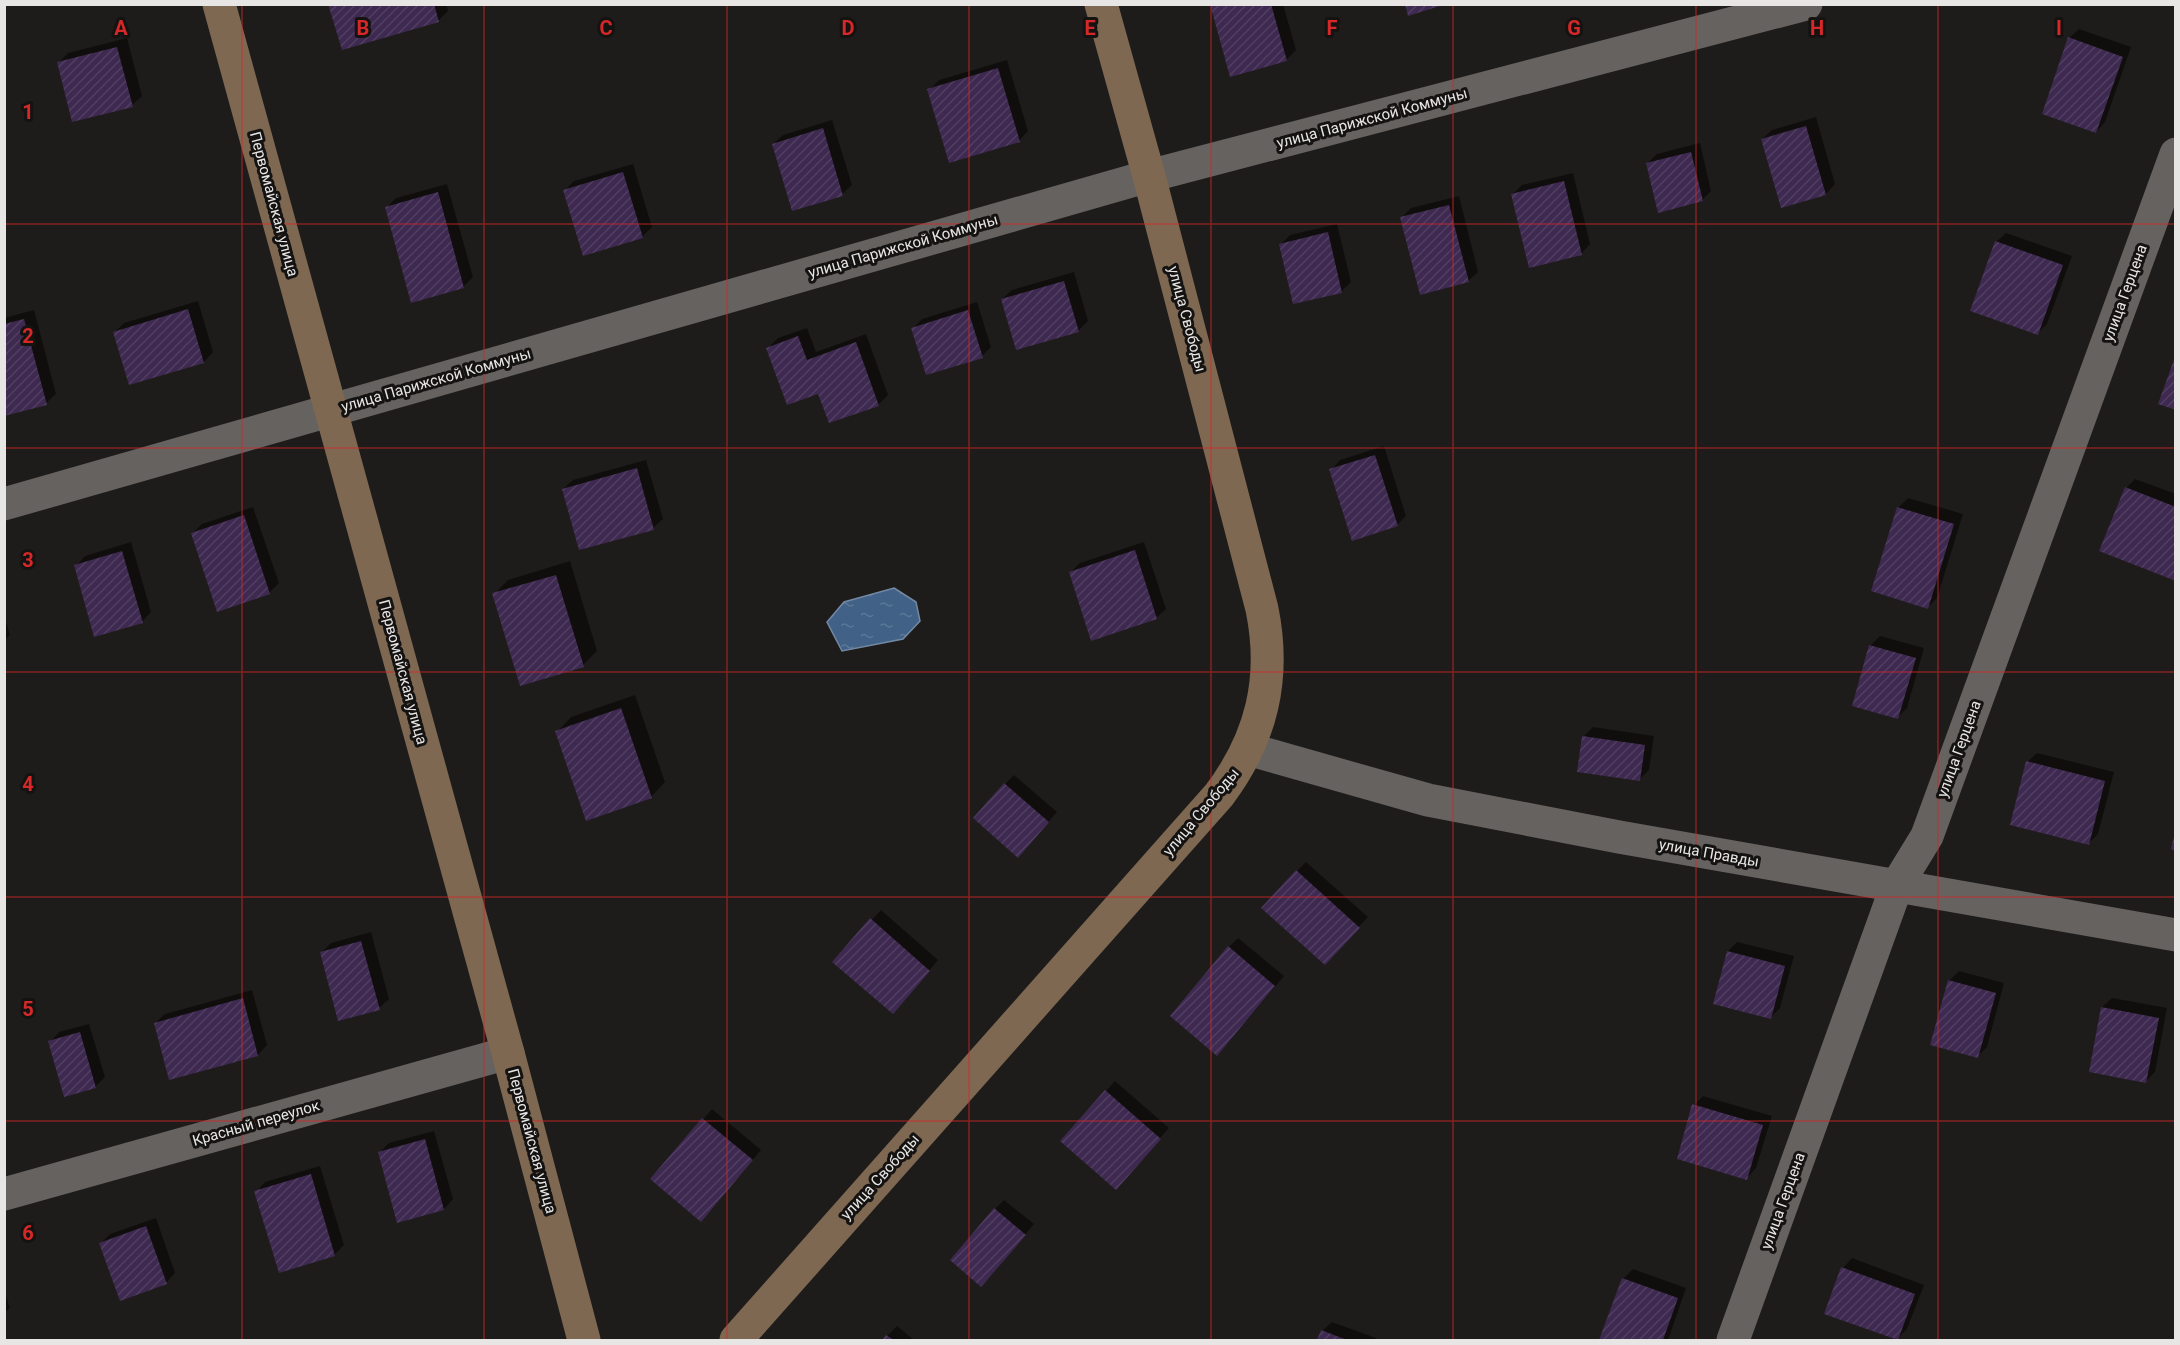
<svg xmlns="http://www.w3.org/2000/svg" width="2180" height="1345" viewBox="0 0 2180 1345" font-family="Roboto,sans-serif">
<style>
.water{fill:url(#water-ripples);stroke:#7389a3;stroke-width:1.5}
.shadow{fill:#0007}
.building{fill:url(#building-hatch)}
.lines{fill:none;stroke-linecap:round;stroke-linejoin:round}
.street{stroke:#656260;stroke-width:33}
.secondary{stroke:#7e6852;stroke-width:33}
.grid{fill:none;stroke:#d62828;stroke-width:1.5;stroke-opacity:0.55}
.labels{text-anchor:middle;stroke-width:6;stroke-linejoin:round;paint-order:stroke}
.street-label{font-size:15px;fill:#e8e6e5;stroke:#151311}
.grid-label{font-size:20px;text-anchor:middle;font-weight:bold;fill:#d62828;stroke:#151311;stroke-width:6;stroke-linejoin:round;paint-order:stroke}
</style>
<defs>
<pattern id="water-ripples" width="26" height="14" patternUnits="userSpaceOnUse" patternTransform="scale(1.5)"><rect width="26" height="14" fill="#416187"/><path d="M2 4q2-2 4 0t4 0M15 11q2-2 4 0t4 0" fill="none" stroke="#5c7898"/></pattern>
<pattern id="building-hatch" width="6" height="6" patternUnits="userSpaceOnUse" patternTransform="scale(1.5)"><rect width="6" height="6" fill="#3e2950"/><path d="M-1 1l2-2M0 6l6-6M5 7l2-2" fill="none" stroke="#513e61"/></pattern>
</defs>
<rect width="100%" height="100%" fill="#1e1c1a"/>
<polygon class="water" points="894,588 916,602 920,621 903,639 842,651 827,622 844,602"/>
<g class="shadow">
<polygon points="330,4 446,4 448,11 439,20 343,49"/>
<polygon points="1211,4 1283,4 1296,50 1286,60"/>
<polygon points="2079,29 2131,47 2105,122 2096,132 2069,38"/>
<polygon points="127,38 142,96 132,105 58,63 68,53"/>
<polygon points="1007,60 1028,131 1019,141 929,90 939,80"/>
<polygon points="1816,117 1835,184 1826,194 1782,206 1762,139 1772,130"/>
<polygon points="832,120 852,185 842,194 773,144 783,135"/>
<polygon points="1700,143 1711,191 1702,200 1648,163 1657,154"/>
<polygon points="633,164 652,227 642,237 564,191 574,181"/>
<polygon points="1573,173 1590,244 1581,254 1513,194 1522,185"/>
<polygon points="447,184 473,277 463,287 386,208 396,198"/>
<polygon points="1459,196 1478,272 1468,281 1401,218 1411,208"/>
<polygon points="1337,224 1351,282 1342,291 1294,302 1281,244 1290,235"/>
<polygon points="2006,233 2072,256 2047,324 2038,333 1996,242"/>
<polygon points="1074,272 1088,321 1078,331 1002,299 1012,290"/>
<polygon points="198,301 213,352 204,362 114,333 124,323"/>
<polygon points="977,302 991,347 982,356 913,328 922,319"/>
<polygon points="34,310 56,394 46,403 4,415 4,318"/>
<polygon points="807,328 816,352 866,334 888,395 878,405 819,392 768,348 778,338"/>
<polygon points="1384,446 1406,516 1397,525 1331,470 1340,460"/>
<polygon points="646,460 663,519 653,528 563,489 573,480"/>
<polygon points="2135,479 2176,494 2176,580 2126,488"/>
<polygon points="1908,498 1963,514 1937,598 1928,607 1898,508"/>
<polygon points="253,507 279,583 269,593 192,534 202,524"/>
<polygon points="131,542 151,612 142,622 76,566 85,556"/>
<polygon points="1144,542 1166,609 1156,618 1070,573 1080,563"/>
<polygon points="570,561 597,651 583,665 494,594 508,580"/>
<polygon points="4,615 10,635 4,641"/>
<polygon points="1880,636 1924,648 1907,708 1898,717 1854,705 1871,645"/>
<polygon points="635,695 665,782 651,797 557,732 571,717"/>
<polygon points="1593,727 1654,736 1649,770 1639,780 1584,736"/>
<polygon points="2037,753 2114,772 2098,834 2088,844 2027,762"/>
<polygon points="1014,775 1057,812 1027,847 1005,784"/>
<polygon points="1306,862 1368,917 1334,954 1297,871"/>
<polygon points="881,910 938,960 902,1003 834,961"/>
<polygon points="371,932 389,999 379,1008 321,953 331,943"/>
<polygon points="1238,938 1284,976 1227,1044 1229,947"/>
<polygon points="1737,942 1794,956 1780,1008 1771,1017 1728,951"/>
<polygon points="1959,971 2004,983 1987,1047 1978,1056 1949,981"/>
<polygon points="252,990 267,1045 258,1055 155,1023 165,1014"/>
<polygon points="2112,998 2167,1008 2155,1072 2146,1081 2090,1071 2102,1007"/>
<polygon points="89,1024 105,1077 95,1087 50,1042 59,1032"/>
<polygon points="1115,1081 1169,1128 1125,1178 1106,1091"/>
<polygon points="1703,1096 1772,1116 1756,1168 1747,1178 1694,1105"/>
<polygon points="712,1109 761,1150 710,1211 652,1179"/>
<polygon points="434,1131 453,1199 444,1209 380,1152 389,1143"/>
<polygon points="320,1166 344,1245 335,1254 256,1192 265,1182"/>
<polygon points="1004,1200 1034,1224 991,1275 995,1209"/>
<polygon points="156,1218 175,1273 166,1283 101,1243 110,1234"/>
<polygon points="1852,1258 1924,1285 1907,1329 1897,1339 1826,1313 1843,1268"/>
<polygon points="1633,1269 1686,1288 1668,1340 1601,1340 1623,1279"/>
<polygon points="4,1290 10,1308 4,1313"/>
<polygon points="1332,1322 1376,1338 1376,1340 1319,1340 1322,1331"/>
<polygon points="897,1326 914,1340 883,1340"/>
</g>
<g class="building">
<polygon points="328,4 434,4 439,22 342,50"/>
<polygon points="1210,4 1271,4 1287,61 1230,77"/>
<polygon points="1405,4 1443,4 1443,5 1408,16"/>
<polygon points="2068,37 2123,57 2096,133 2042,114"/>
<polygon points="117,47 133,107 72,122 57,62"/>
<polygon points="998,68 1020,142 949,163 927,89"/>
<polygon points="1806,126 1826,195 1781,208 1761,139"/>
<polygon points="823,128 843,196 792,211 772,144"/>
<polygon points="1691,152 1703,201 1658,213 1646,163"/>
<polygon points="623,172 643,238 583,256 563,190"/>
<polygon points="1564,181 1582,255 1529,268 1511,194"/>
<polygon points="438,192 464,288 411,303 385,207"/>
<polygon points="1449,205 1469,282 1420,295 1400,217"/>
<polygon points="1328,232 1342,293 1293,304 1279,244"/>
<polygon points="1995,241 2063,265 2038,335 1970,311"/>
<polygon points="1064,281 1079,332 1016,350 1001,299"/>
<polygon points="188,309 204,363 129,385 113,332"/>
<polygon points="968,310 983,358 926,375 911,328"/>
<polygon points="24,319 47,405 4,416 4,324"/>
<polygon points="798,336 807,360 856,342 879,406 829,423 818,394 787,405 766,348"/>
<polygon points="2175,357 2176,357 2176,410 2158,404"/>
<polygon points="1375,455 1398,526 1352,541 1329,469"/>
<polygon points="637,468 654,530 579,550 562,489"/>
<polygon points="2125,487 2176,507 2176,581 2099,551"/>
<polygon points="1897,507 1954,524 1928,609 1871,591"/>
<polygon points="244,515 270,594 217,612 191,533"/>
<polygon points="1135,550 1157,619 1091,641 1069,572"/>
<polygon points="122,551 143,623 94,637 74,565"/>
<polygon points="556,575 584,667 520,686 492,593"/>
<polygon points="1869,645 1916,658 1898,719 1852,706"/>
<polygon points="621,708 652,798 586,821 555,731"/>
<polygon points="1582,736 1645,745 1640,781 1577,772"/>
<polygon points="2026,761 2105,781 2089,845 2010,825"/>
<polygon points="1004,783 1049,822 1018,858 973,818"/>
<polygon points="2175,832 2176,832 2176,851 2171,849"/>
<polygon points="1296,870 1360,928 1325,965 1261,908"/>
<polygon points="870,918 930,971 893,1014 832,962"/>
<polygon points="361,941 380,1010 338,1021 320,952"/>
<polygon points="1228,946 1275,986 1217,1056 1170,1016"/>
<polygon points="1727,951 1785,966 1771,1019 1713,1004"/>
<polygon points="1948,980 1996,993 1978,1058 1930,1045"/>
<polygon points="243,998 258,1056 169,1080 154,1023"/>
<polygon points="2101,1007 2159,1018 2146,1083 2089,1072"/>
<polygon points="80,1032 96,1088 64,1097 48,1041"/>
<polygon points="1105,1090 1161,1139 1116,1190 1060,1141"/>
<polygon points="1692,1104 1763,1125 1747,1180 1677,1159"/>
<polygon points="702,1118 753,1160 701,1222 650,1179"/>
<polygon points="425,1139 444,1210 397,1223 378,1152"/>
<polygon points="311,1174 335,1256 279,1273 254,1191"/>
<polygon points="994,1208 1026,1235 981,1287 950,1260"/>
<polygon points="146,1226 167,1284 120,1301 99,1243"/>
<polygon points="1841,1267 1915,1294 1898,1340 1824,1314"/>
<polygon points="1622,1278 1678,1298 1663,1340 1599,1340"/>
<polygon points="1321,1330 1347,1340 1317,1340"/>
<polygon points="886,1335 894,1340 882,1340"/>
</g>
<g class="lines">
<g class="street">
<polyline points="4,504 1149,176 1806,4"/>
<polyline points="1248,749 1428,800 1619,837 2176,935"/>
<polyline points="4,1194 508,1053"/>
<polyline points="1733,1340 1897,885 1927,836 2176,154"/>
</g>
<g class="secondary">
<polyline points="219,4 508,1053 584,1340"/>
<path d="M736,1340L1219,795C1262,738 1276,678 1262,609L1149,176L1101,4"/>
</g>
</g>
<path class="grid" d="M242,4V1340M484,4V1340M727,4V1340M969,4V1340M1211,4V1340M1453,4V1340M1696,4V1340M1938,4V1340M4,224H2176M4,448H2176M4,672H2176M4,897H2176M4,1121H2176"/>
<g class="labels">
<g class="street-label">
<text transform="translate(1372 118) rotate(-15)" y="5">улица Парижской Коммуны</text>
<text transform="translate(274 204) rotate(75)" y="5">Первомайская улица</text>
<text transform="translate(903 246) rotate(-16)" y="5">улица Парижской Коммуны</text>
<text transform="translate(2125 293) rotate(-70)" y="5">улица Герцена</text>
<text transform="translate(1187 319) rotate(75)" y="5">улица Свободы</text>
<text transform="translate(436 380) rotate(-16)" y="5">улица Парижской Коммуны</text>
<text transform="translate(403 672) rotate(75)" y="5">Первомайская улица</text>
<text transform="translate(1959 749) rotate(-70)" y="5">улица Герцена</text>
<text transform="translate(1201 812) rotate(-50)" y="5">улица Свободы</text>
<text transform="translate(1709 853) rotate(10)" y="5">улица Правды</text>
<text transform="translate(256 1123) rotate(-16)" y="5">Красный переулок</text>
<text transform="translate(532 1141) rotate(75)" y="5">Первомайская улица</text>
<text transform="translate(880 1177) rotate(-48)" y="5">улица Свободы</text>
<text transform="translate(1783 1201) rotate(-70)" y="5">улица Герцена</text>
</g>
</g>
<g class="grid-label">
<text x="121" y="35">A</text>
<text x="363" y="35">B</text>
<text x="606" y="35">C</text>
<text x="848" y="35">D</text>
<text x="1090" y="35">E</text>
<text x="1332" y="35">F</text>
<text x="1574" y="35">G</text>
<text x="1817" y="35">H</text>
<text x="2059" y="35">I</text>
<text x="28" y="119">1</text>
<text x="28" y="343">2</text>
<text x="28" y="567">3</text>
<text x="28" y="791">4</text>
<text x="28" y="1016">5</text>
<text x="28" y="1240">6</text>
</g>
<rect width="2180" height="1345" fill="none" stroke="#e8e6e5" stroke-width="12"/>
</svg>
